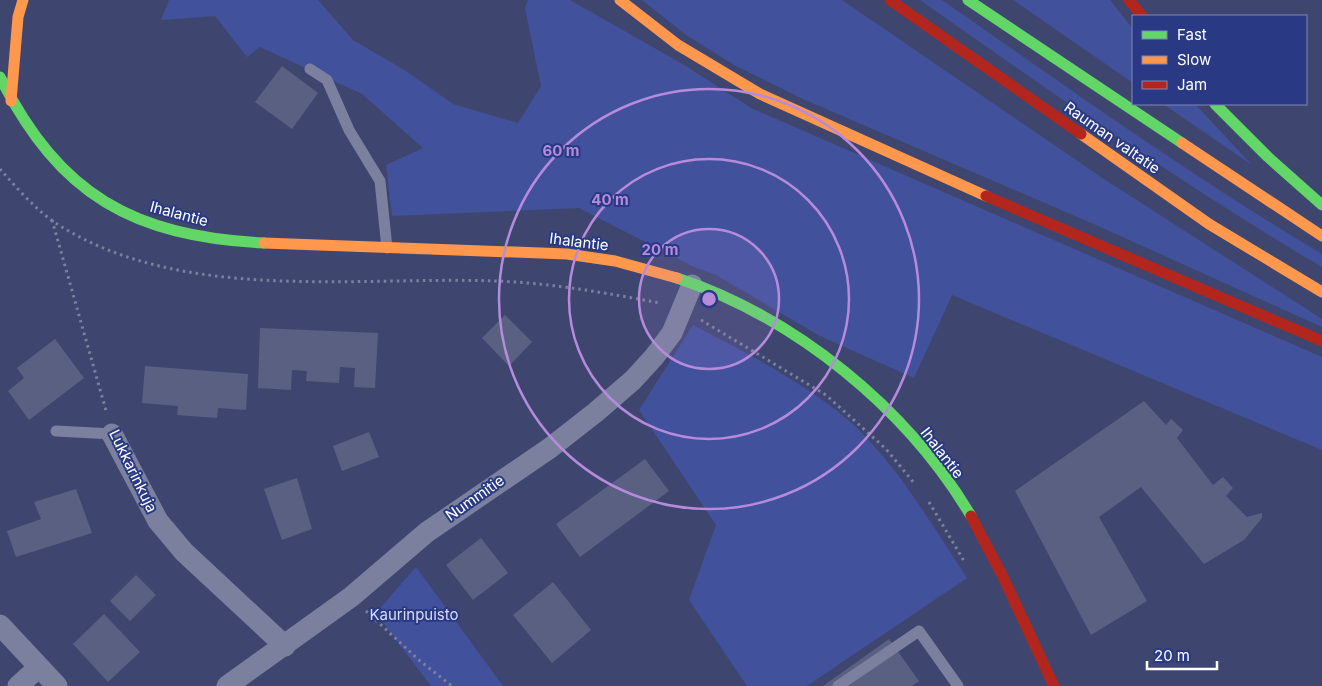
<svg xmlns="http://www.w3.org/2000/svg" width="1322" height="686" viewBox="0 0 1322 686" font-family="Inter,sans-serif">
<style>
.green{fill:#41519c}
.building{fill:#5a6081}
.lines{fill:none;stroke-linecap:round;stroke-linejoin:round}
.path{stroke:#7a809e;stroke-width:3;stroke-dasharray:2.5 4;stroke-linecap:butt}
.lane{stroke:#7a809e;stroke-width:11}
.street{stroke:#7a809e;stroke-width:21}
.fast{stroke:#63d668;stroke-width:11}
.slow{stroke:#ff974d;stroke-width:11}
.jam{stroke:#b3261e;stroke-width:11}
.ring{fill:none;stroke:#b68bdc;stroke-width:2.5}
.labels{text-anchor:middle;stroke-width:4;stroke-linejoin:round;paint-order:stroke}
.street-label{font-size:15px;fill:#fff;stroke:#2a3984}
.park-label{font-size:15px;fill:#d8ddf6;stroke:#2a3984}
.centre{fill:#b68bdc;stroke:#2a3984;stroke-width:2.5}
.ring-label{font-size:15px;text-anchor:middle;font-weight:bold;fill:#b68bdc;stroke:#2a3984;stroke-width:4;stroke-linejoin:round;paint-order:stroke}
</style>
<rect width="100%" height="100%" fill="#3e4670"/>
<g class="green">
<polygon points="169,0 318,0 353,40 406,71 453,104 518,123 541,86 525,8 528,0 570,0 686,66 751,108 1322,357 1322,450 952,295 914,378 820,336 716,275 694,267 579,208 392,216 386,165 423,148 362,94 260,47 247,57 215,16 161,20"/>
<polygon points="642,0 842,0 1104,179 1322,319 1322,327 1096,225 803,99 736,66 686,35"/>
<path d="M920,0H942C1067,87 1191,176 1322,254V267C1183,185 1052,93 920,0Z"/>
<polygon points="1013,0 1110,0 1133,29 1133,83"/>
<polygon points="1163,104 1195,104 1252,165"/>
<path d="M693,325C745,352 815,388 857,428C902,472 933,527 967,578L807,686H747L689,600L716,525L639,410Z"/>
<polygon points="416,567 503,686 431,686 376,613"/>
</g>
<g class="building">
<polygon points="282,66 318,93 292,129 255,102"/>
<polygon points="505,315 532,342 509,366 482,338"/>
<polygon points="260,328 378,333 375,388 354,387 355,368 340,367 339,383 306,381 307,371 292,370 291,390 258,388"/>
<polygon points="55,339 84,378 29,420 8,391 24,378 17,368"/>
<polygon points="145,366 248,374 246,410 218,408 217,418 177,415 178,406 142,403"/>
<polygon points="1144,401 1166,425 1171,419 1183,430 1177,438 1213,485 1223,477 1233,488 1226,496 1247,517 1262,513 1262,518 1244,540 1204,564 1141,487 1099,517 1147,601 1091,635 1015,491"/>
<polygon points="369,432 379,457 342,471 333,446"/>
<polygon points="645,459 669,491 580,557 556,524"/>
<polygon points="297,478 312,529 282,540 264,489"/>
<polygon points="76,489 92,533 16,557 7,531 41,519 34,502"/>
<polygon points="481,538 508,573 473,600 446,565"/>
<polygon points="136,575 156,595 130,621 110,601"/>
<polygon points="553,582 591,630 552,663 513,615"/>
<polygon points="104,614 140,652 108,682 73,644"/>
<polygon points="889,639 919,681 912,686 823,686"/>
</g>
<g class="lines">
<g class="path">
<path d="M0,169C16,187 34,208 54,222C179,304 353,276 496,281C551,283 606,293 660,303"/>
<polyline points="52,220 107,414"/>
<polyline points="701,320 826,395 886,449 914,483"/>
<polyline points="929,502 964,561"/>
<polyline points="366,611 420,661 452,686"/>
</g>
<g class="lane">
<polyline points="310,69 327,80 349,130 380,181 387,248"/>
<polyline points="56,431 112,434"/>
<polyline points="838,686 919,631 958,686"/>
</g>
<g class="street">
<polyline points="112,434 158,521 184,552 285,646"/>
<polyline points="0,625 57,686"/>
<polyline points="18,686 39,667"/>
<polyline points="227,686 351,597 427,532 550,448 596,412 633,380 654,357 672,333 692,285"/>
</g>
<g class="fast">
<polyline points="968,0 1182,143"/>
<path d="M0,77C60,196 133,236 264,243"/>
<polyline points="1215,104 1268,157 1322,205"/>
<path d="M677,278C796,318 907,408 971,516"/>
</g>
<g class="slow">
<polyline points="620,0 678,45 760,94 986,196"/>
<polyline points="11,101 18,17 23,0"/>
<polyline points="1081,134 1209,224 1322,292"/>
<polyline points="1182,143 1322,236"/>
<polyline points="264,243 567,254 615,261 677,278"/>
</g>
<g class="jam">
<polyline points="890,0 1081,134"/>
<polyline points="1129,0 1142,16"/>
<polyline points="986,196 1322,341"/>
<polyline points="971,516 1003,577 1054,686"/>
</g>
</g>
<circle cx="709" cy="299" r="70" fill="#b68bdc" fill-opacity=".12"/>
<g class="ring">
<circle cx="709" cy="299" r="70"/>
<circle cx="709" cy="299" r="140"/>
<circle cx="709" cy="299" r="210"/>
</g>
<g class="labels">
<g class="street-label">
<text transform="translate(1112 138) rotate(35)" y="5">Rauman valtatie</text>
<text transform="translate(179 214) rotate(15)" y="5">Ihalantie</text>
<text transform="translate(579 242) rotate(7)" y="5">Ihalantie</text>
<text transform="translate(942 453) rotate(52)" y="5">Ihalantie</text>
<text transform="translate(133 471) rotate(64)" y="5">Lukkarinkuja</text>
<text transform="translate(475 498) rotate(-35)" y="5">Nummitie</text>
</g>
<g class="park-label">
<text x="414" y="620">Kaurinpuisto</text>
</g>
</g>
<circle cx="709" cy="299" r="8" class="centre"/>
<g class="ring-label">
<text x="561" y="156">60 m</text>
<text x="610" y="205">40 m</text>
<text x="660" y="255">20 m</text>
</g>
<rect x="1132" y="15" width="175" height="90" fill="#2a3984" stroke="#7f88b5"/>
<rect x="1142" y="31" width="25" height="8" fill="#63d668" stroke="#7f88b5"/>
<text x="1177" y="40" font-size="15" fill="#ffffff">Fast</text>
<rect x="1142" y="56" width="25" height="8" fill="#ff974d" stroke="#7f88b5"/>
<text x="1177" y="65" font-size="15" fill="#ffffff">Slow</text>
<rect x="1142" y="81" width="25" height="8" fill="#b3261e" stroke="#7f88b5"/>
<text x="1177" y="90" font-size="15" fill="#ffffff">Jam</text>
<path d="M1147 661v8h70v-8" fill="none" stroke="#ffffff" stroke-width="2.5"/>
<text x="1154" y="661" font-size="15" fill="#ffffff" stroke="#2a3984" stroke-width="4" paint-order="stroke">20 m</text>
</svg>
